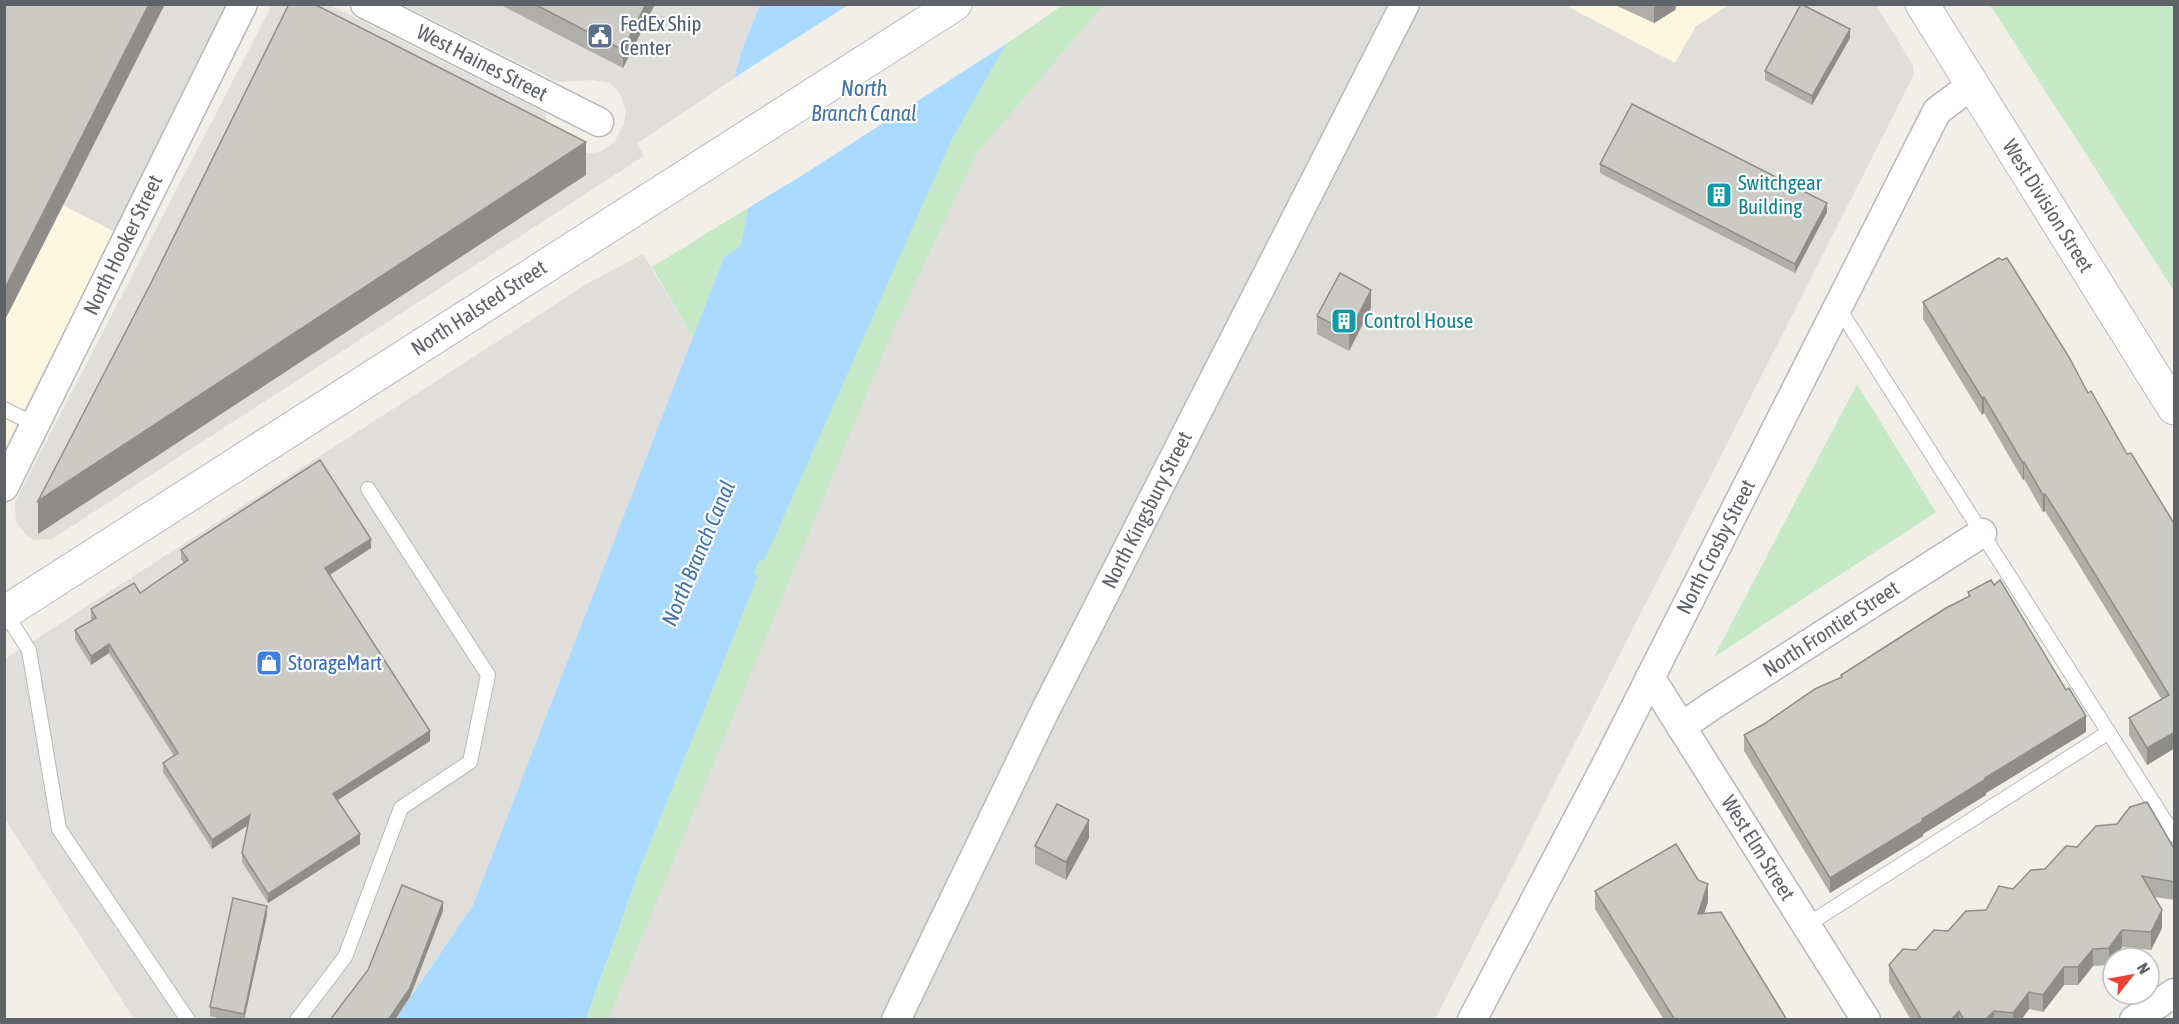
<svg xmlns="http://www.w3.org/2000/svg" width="2179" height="1024" viewBox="0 0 2179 1024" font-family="'Asap Condensed',sans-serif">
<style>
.commercial{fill:#fef7e0}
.industrial{fill:#e0deda}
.green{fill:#c5e8c5}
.water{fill:#aadaff}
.pier{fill:#f1efe8}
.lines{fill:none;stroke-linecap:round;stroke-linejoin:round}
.service-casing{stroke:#b5b8bc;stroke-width:16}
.minor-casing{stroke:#b5b8bc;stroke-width:31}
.secondary-casing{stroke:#b6babf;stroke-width:35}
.service{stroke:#fff;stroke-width:14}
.minor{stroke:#fff;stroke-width:28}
.secondary{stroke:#fff;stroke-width:33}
.wall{fill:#afaea9}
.shaded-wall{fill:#8f8d8a}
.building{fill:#cccac5;stroke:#8f8d8a;stroke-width:1.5}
.labels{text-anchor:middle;stroke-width:4.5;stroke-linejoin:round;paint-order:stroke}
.service-label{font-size:21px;fill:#4e5e75;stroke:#fff;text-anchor:start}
.street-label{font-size:21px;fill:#5f6368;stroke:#fff}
.culture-label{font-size:21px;fill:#0d838f;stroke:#fff;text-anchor:start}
.shop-label{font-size:21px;fill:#366cbe;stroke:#fff;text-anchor:start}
.water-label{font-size:22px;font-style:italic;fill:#4174aa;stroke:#fff}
</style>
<rect width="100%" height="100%" fill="#f1efe8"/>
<g class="commercial">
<polygon points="1563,5 1729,5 1696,26 1675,63"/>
<polygon points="5,175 115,232 5,446"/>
</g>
<g class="industrial">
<polygon points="1563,4 1675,63 1696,26 1729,5 1876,5 1913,65 1914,75 1435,1019 586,1020 760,559 764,560 951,141 1006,44 1063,5"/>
<polygon points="4,5 229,5 115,232 63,205"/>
<polygon points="272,5 330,5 545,113 551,132 583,154 600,152 614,142 624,124 626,110 620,94 610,83 593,80 558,82 404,5 760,5 744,44 734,78 637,144 644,156 52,539 34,540 27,536 16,522 15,502"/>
<polygon points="643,254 693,338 473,905 395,1019 134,1019 5,819 5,659 590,282"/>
</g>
<g class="green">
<polygon points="1063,5 1103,5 976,154 893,330 608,1019 586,1020 641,866 758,576 753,574 760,559 764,560 951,141 1006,44"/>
<polygon points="1990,5 2174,5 2174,291"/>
<polygon points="748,208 741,246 724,257 693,338 652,267"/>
<polygon points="1857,384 1936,512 1714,657"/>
</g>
<polygon class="water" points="760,5 981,5 1006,44 951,141 764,561 760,559 753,574 758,576 641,866 586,1019 395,1020 473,905 724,257 741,246 748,208 798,178 734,78 744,44"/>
<polygon class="pier" points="848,5 981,5 1006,44 798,178 734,78"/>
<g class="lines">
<g class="service-casing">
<g id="service">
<polyline points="1838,307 2174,835"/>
<polyline points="4,409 34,424"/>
<polyline points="5,613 29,650 59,829 188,1020"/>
<polyline points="1807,925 2109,732"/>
<polyline points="297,1020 345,957 401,808 470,762 488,675 368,489"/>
</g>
</g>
<g class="minor-casing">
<g id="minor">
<polyline points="365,4 599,122"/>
<polyline points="4,487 243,4"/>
<polyline points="1650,677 1866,1020"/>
<polyline points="1681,727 1713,705 1982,533"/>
<polyline points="896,1020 1044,713 1405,4"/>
<polyline points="1472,1020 1605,767 1937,111 1972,85"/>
<polyline points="2134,1020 2174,993"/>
</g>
</g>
<g class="secondary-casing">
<g id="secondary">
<polyline points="1922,4 2174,408"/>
<polyline points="4,613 955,4"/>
</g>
</g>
<use href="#service" class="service"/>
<use href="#minor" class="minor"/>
<use href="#secondary" class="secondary"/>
</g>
<g class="wall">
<polygon points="499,4 655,4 623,68"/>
<polygon points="1613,4 1677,4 1675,10 1654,23"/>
<polygon points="1850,38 1812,105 1765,80 1765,71"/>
<polygon points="1600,164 1827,212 1795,273 1600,173"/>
<polygon points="1923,302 2088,393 2127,454 2175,525 2175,748 2147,765 2129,735 2129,718 2162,700 2066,544 2045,511 2043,512 2024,479 2023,480 1984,413 1982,415 1923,319"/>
<polygon points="1371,308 1349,351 1317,334 1317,316"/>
<polygon points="371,548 329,575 430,741 338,800 360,844 268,903 242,862 242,853 248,825 212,849 163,772 163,763 174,756 109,653 91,665 75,639 75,630 92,620 91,619 91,609 140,593 184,563 181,559 181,550"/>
<polygon points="1968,592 2086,732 1986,793 1986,795 1923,834 1923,836 1830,893 1744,751 1744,735 1764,724 1841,677 1841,675 1968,597"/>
<polygon points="1089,838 1066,880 1035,864 1035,846"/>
<polygon points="2077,847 2175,850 2175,900 2154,897 2162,928 2151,950 2122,947 2113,958 2113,960 2109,965 2093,966 2078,985 2064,985 2043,1012 2029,1009 2021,1020 1911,1020 1889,982 1889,965 1916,950 1948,931 1986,910 2013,889 2045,869"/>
<polygon points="1595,891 1708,902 1704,913 1787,1020 1664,1020 1595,909"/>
<polygon points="267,915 244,1020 226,1020 210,1016 210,1007"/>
</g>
<g class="shaded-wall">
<polygon points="149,4 165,4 4,322 4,290"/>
<polygon points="646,4 655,4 623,68 623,50"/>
<polygon points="1654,4 1677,4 1675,10 1654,23"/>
<polygon points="1850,29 1850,38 1812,105 1812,96"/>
<polygon points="586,142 586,175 38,534 38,501"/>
<polygon points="1827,203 1827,212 1795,273 1795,264"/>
<polygon points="1371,290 1371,308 1349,351 1349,333"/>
<polygon points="1984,397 1984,413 1982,415 1982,398"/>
<polygon points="2024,462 2024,479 2023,480 2023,463"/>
<polygon points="2045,494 2045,511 2043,512 2043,495"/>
<polygon points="371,539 371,548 325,578 325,568"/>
<polygon points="109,644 109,653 91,665 91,656"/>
<polygon points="2086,716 2086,732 1986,793 1986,795 1923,834 1923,836 1830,893 1830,878 1985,778"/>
<polygon points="430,731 430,741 333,803 333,794"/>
<polygon points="2175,732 2175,748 2147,765 2147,748"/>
<polygon points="250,815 250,824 212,849 212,840"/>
<polygon points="1089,820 1089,838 1066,880 1066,862"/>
<polygon points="360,834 360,844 268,903 268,894"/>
<polygon points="1708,884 1708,902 1698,931 1698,914"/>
<polygon points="443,902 443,911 410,997 395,1020 388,1020"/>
<polygon points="267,906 267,915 244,1020 244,1014"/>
<polygon points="2162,910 2162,928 2151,950 2151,932"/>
<polygon points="2122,930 2122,947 2114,958 2113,958 2113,960 2109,965 2109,948"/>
<polygon points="2093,949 2093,966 2078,985 2078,967"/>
<polygon points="2064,967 2064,985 2043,1012 2043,995"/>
<polygon points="2029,992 2029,1009 2021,1020 2013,1020 2013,1013"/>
<polygon points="1959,1011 1959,1020 1951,1020"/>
<polygon points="1994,1011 1994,1020 1985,1020"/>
</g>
<g class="building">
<polygon points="4,4 149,4 4,290"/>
<polygon points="289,4 314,4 586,142 38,501 151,283"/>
<polygon points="534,4 646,4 623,50"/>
<polygon points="1801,4 1850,29 1812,96 1765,71"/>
<polygon points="1632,104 1827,203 1795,264 1600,164"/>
<polygon points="1999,258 2002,260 2007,258 2069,357 2088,393 2091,391 2127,454 2131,453 2175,525 2175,732 2147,748 2129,718 2169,695 2066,527 2045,494 2043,495 2024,462 2023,463 1984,397 1982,398 1923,302"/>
<polygon points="1340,273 1371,290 1349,333 1317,316"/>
<polygon points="320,460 371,539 325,568 430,731 333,794 360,834 268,894 242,853 250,815 212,840 163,763 178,753 109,644 91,656 75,630 96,618 91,609 134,583 140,593 188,560 181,550"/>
<polygon points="1991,580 1994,585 2000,580 2066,690 2069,688 2086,716 1985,778 1986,779 1922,819 1923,821 1830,878 1744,735 1764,724 1815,689 1842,677 1841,675 1946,608 1970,596 1968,592"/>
<polygon points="2147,802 2175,850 2175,882 2142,876 2162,910 2151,932 2122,930 2109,948 2093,949 2078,967 2064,967 2043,995 2029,992 2013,1013 1994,1011 1985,1020 1964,1020 1959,1011 1951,1020 1922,1020 1889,965 1903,949 1916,950 1934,930 1948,931 1966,911 1986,910 1999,886 2013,889 2031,870 2045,869 2066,846 2077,847 2096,826 2117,824 2130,807"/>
<polygon points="1057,804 1089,820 1066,862 1035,846"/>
<polygon points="1676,844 1698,880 1708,884 1698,914 1721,912 1787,1020 1675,1020 1595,891"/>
<polygon points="402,885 443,902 410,988 388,1020 330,1020 368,970"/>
<polygon points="233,898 267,906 244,1014 210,1007"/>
</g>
<defs>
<g id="civic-square" transform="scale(1.35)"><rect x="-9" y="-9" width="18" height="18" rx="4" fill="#5c6f8a" stroke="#fff"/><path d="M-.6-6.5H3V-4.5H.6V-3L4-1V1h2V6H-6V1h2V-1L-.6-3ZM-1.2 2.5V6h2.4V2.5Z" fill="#fff"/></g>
<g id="building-square" transform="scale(1.35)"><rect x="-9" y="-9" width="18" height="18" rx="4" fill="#0f9aa8" stroke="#fff"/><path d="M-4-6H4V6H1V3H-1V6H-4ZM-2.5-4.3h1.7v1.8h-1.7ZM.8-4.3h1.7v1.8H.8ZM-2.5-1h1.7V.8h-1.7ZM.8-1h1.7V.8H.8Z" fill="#fff"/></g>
<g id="shop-square" transform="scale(1.35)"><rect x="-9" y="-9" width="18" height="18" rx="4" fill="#3f7fe0" stroke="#fff"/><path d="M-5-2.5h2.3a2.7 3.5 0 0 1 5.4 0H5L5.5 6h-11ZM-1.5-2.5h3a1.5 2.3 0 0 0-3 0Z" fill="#fff"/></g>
</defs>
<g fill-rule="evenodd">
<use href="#civic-square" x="600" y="36"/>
<use href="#building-square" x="1719" y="195"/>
<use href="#building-square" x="1344" y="321"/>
<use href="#shop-square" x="269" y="663"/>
</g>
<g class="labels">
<g class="service-label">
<text x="620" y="31">FedEx Ship<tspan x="620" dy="24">Center</tspan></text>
</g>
<g class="street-label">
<text transform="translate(482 63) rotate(27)" y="7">West Haines Street</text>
<text transform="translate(2048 206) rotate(58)" y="7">West Division Street</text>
<text transform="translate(123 245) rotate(-64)" y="7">North Hooker Street</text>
<text transform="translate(479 308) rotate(-33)" y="7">North Halsted Street</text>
<text transform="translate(1147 510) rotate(-63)" y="7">North Kingsbury Street</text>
<text transform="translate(1716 547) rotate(-63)" y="7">North Crosby Street</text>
<text transform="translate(1831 629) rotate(-33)" y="7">North Frontier Street</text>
<text transform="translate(1758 848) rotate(58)" y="7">West Elm Street</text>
</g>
<g class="culture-label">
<text x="1738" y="190">Switchgear<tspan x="1738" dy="24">Building</tspan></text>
<text x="1364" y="328">Control House</text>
</g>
<g class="shop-label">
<text x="288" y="670">StorageMart</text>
</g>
<g class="water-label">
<text x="864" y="96">North<tspan x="864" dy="25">Branch Canal</tspan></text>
<text transform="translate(698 553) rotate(-67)" y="8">North Branch Canal</text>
</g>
</g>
<rect width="2179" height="1024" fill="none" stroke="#5f6368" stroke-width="12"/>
<g transform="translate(2131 976) rotate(59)"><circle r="28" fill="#ffffff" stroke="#bfc1c3" stroke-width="1.5"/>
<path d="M0-4.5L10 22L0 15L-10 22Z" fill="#ea4335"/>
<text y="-9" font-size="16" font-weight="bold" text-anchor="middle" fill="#5f6368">N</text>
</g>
</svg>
